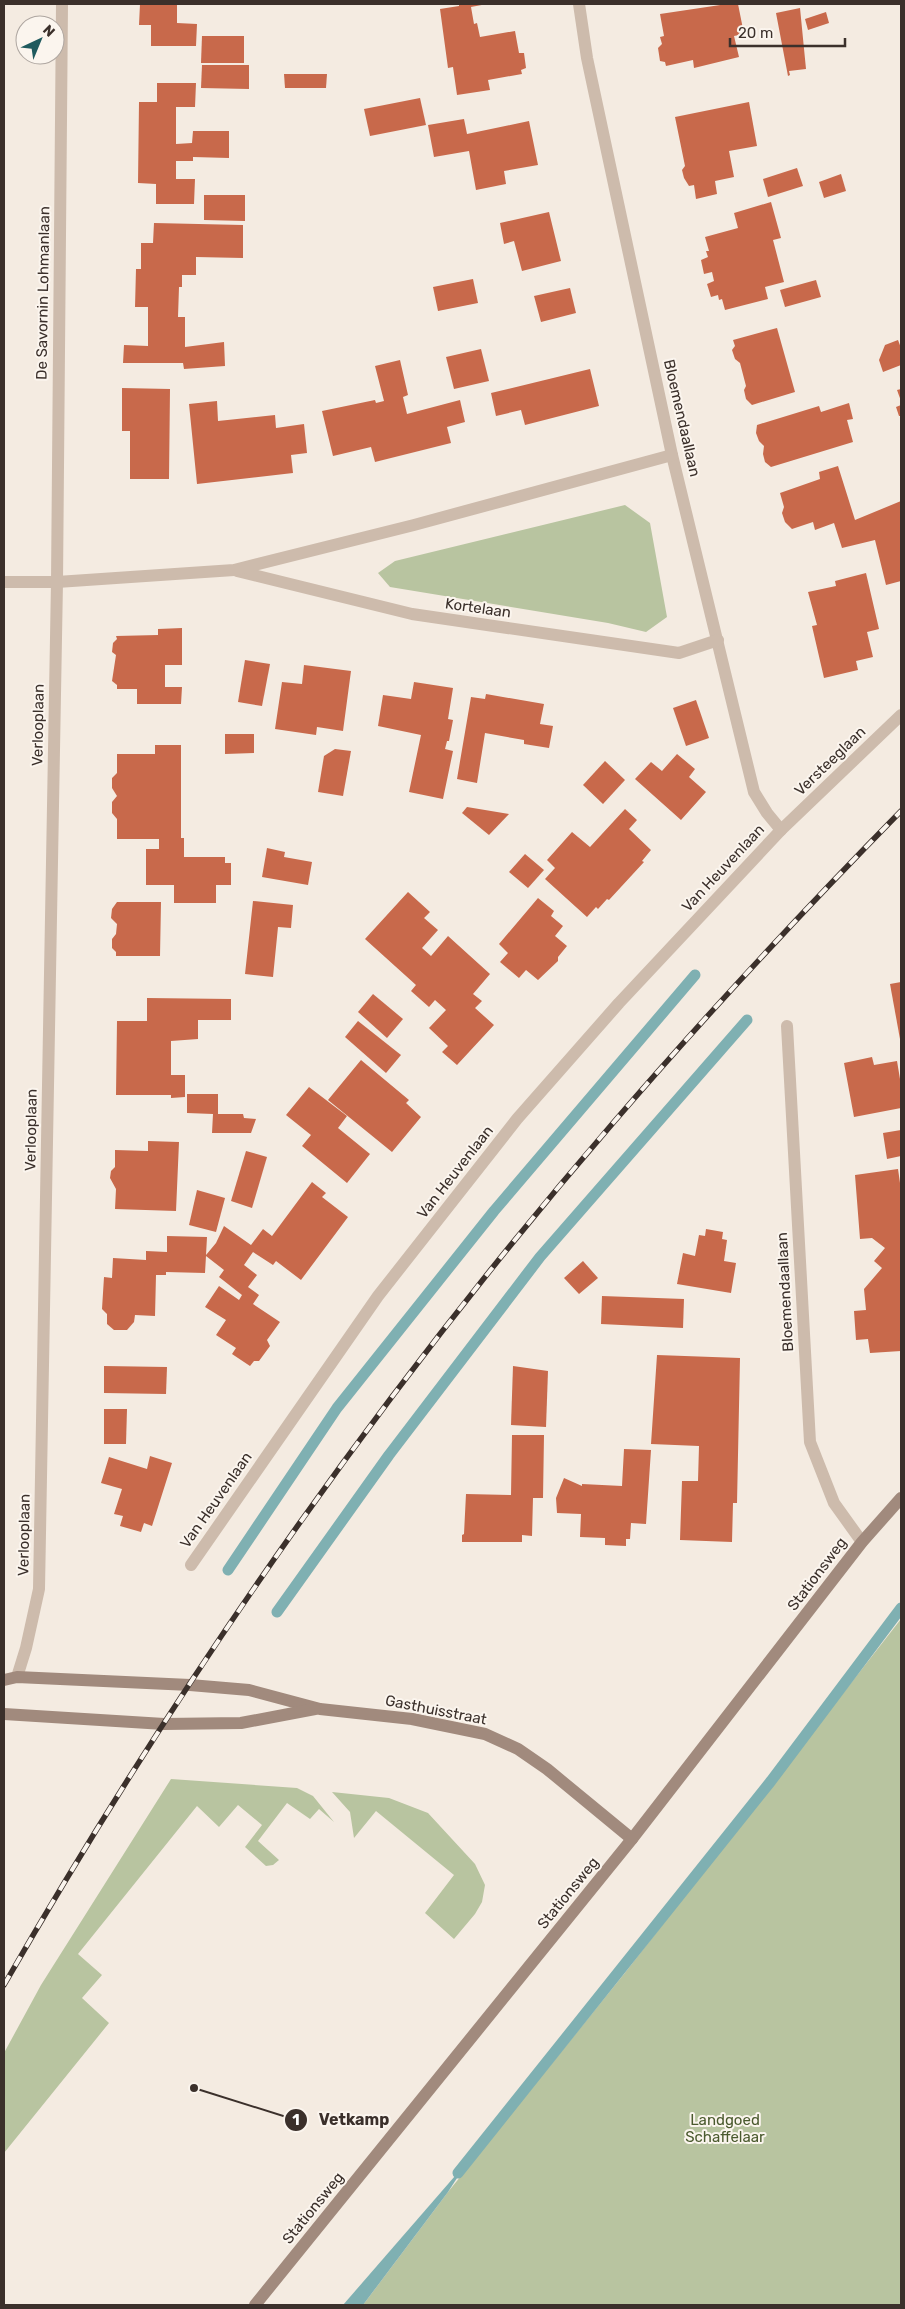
<svg xmlns="http://www.w3.org/2000/svg" width="905" height="2309" viewBox="0 0 905 2309" font-family="Rubik,sans-serif">
<style>
.green{fill:#b8c4a0}
.water{fill:#7fb0b2}
.lines{fill:none;stroke-linecap:round;stroke-linejoin:round}
.stream{stroke:#7fb0b2;stroke-width:11}
.building{fill:#c8694b}
.street{stroke:#cdbbac;stroke-width:12}
.secondary{stroke:#a18a7d;stroke-width:12}
.rail-casing{stroke:#3b302b;stroke-width:5.5}
.rail{stroke:#fbf5ee;stroke-width:4;stroke-dasharray:11;stroke-linecap:butt}
.labels{text-anchor:middle;stroke-width:4;stroke-linejoin:round;paint-order:stroke}
.street-label{font-size:15px;fill:#3b302b;stroke:#fbf5ee}
.park-label{font-size:15px;fill:#4a5a2e;stroke:#fbf5ee}
.leader{fill:none;stroke:#3b302b;stroke-width:2}
.callout-dot{fill:#3b302b;stroke:#fbf5ee;stroke-width:2}
.mark-label{font-size:15px;text-anchor:middle;font-weight:bold;fill:#fff}
.callout-label{font-size:16px;text-anchor:middle;font-weight:bold;fill:#3b302b;stroke:#fbf5ee;stroke-width:4;stroke-linejoin:round;paint-order:stroke}
</style>
<rect width="100%" height="100%" fill="#f4ebe1"/>
<g class="green">
<polygon points="625,505 650,523 667,617 646,632 608,623 390,587 378,573 395,561"/>
<polygon points="901,1619 901,2305 363,2305 448,2192 624,1974"/>
<polygon points="171,1779 297,1788 313,1796 334,1822 319,1809 310,1819 287,1803 258,1841 279,1860 273,1865 266,1866 245,1847 262,1825 238,1805 219,1827 197,1806 78,1954 102,1975 82,1998 109,2023 4,2153 4,2053 41,1985"/>
<polygon points="332,1792 389,1798 428,1813 475,1864 485,1885 482,1902 475,1914 454,1939 425,1913 454,1875 376,1811 354,1838 350,1812"/>
</g>
<polygon class="water" points="468,2161 448,2192 363,2305 343,2305"/>
<g class="lines">
<g class="stream">
<polyline points="228,1570 337,1408 494,1211 695,975"/>
<polyline points="277,1612 389,1455 540,1257 747,1020"/>
<polyline points="458,2173 771,1781 901,1608"/>
</g>
</g>
<g class="building">
<polygon points="140,4 177,4 177,23 197,24 196,46 151,46 151,25 139,25"/>
<polygon points="459,4 487,4 471,7 474,24 477,23 480,37 515,31 519,53 524,53 526,68 521,70 522,74 488,80 490,90 457,95 453,67 448,68 440,9 459,6"/>
<polygon points="727,4 738,4 744,34 734,36 739,57 694,68 693,60 666,66 665,62 660,61 658,48 662,44 660,37 664,36 660,14"/>
<polygon points="800,8 806,69 789,71 790,75 788,76 776,13"/>
<polygon points="826,12 829,23 808,30 805,19"/>
<polygon points="202,36 244,36 244,63 201,63"/>
<polygon points="202,65 249,65 249,89 201,88"/>
<polygon points="284,74 327,74 326,88 285,88"/>
<polygon points="157,83 196,83 195,107 176,107 176,144 192,143 193,131 229,131 229,158 193,157 193,161 176,161 176,179 195,179 194,204 156,204 156,184 138,183 139,102 157,102"/>
<polygon points="420,98 426,125 370,136 364,109"/>
<polygon points="749,102 757,146 729,151 734,177 715,181 717,194 696,199 694,185 689,186 684,178 682,170 685,166 675,117"/>
<polygon points="464,119 467,134 529,121 538,165 504,171 506,184 476,190 469,151 434,157 428,125"/>
<polygon points="797,168 803,186 768,197 763,179"/>
<polygon points="841,174 846,191 824,198 819,182"/>
<polygon points="204,195 245,195 245,221 204,220"/>
<polygon points="771,202 781,238 773,240 784,282 765,287 768,299 725,310 722,299 719,300 718,295 711,297 707,284 714,281 712,272 704,274 701,260 708,257 706,251 709,251 705,237 738,228 734,213"/>
<polygon points="549,212 561,261 522,271 514,241 504,244 500,223"/>
<polygon points="154,223 243,225 243,258 196,257 196,275 182,275 182,287 179,287 178,317 185,317 185,347 224,342 225,366 184,369 183,363 123,363 124,345 148,346 148,307 135,307 136,269 141,269 141,243 153,243"/>
<polygon points="473,279 478,303 438,311 433,287"/>
<polygon points="816,280 821,297 785,307 780,290"/>
<polygon points="570,288 576,313 541,322 534,296"/>
<polygon points="777,328 795,392 752,405 746,399 744,390 746,386 740,363 735,359 732,350 735,346 733,340"/>
<polygon points="898,340 901,348 901,365 883,372 879,360 885,345"/>
<polygon points="481,349 489,381 454,389 446,357"/>
<polygon points="400,360 408,395 403,397 407,414 460,400 465,422 447,427 451,443 375,462 371,447 333,456 322,411 375,400 376,403 384,401 375,366"/>
<polygon points="590,369 599,406 525,425 521,410 496,416 491,393"/>
<polygon points="122,388 170,389 169,479 130,479 130,431 122,431"/>
<polygon points="901,389 901,401 897,390"/>
<polygon points="217,401 218,421 275,415 276,428 304,424 307,453 291,455 293,473 197,484 189,404"/>
<polygon points="849,403 853,419 847,420 853,442 771,467 765,462 763,454 764,446 759,441 756,433 757,425 819,406 821,412"/>
<polygon points="901,405 901,416 899,416 896,407"/>
<polygon points="838,466 855,520 901,501 901,581 886,585 875,540 842,548 834,523 815,530 813,522 792,529 785,522 782,513 784,507 780,493 820,479 819,472"/>
<polygon points="866,573 879,629 867,632 873,657 856,661 858,670 824,678 812,626 817,625 808,592 836,586 835,581"/>
<polygon points="182,628 182,665 165,665 165,687 182,687 181,704 137,704 137,689 117,689 117,685 112,681 116,655 112,652 113,643 117,639 116,636 158,635 158,629"/>
<polygon points="245,660 270,664 262,706 238,702"/>
<polygon points="304,665 351,671 343,731 317,727 316,735 275,729 282,682 302,684"/>
<polygon points="414,682 453,688 448,719 453,720 449,741 447,741 445,749 453,751 443,799 409,792 421,735 378,726 383,695 411,699"/>
<polygon points="486,694 544,704 540,724 553,726 549,748 524,744 524,740 485,733 477,783 457,779 471,697 485,699"/>
<polygon points="696,700 709,738 686,746 673,708"/>
<polygon points="225,734 254,734 254,753 225,754"/>
<polygon points="155,745 181,745 181,838 184,838 184,857 225,857 225,863 231,863 231,885 216,885 216,903 174,903 174,885 146,885 146,849 159,849 159,839 117,839 117,819 112,813 112,802 117,796 112,788 112,778 117,773 117,754 155,754"/>
<polygon points="335,749 351,751 343,796 318,792 324,756"/>
<polygon points="677,754 695,769 689,777 706,792 681,820 635,779 651,762 662,771"/>
<polygon points="605,761 625,780 603,804 583,785"/>
<polygon points="467,807 509,814 489,835 462,813"/>
<polygon points="625,809 637,820 629,829 651,850 642,861 644,862 609,900 607,899 598,909 596,907 587,917 545,879 555,868 547,860 572,832 590,847"/>
<polygon points="267,848 285,852 284,857 312,862 308,885 262,877"/>
<polygon points="525,854 544,870 528,888 509,872"/>
<polygon points="408,892 430,912 424,918 438,930 422,948 431,956 448,936 490,974 473,994 482,1001 475,1008 494,1025 457,1065 442,1052 448,1046 429,1028 446,1010 435,1000 429,1007 411,991 416,985 365,939"/>
<polygon points="538,898 554,911 551,916 563,926 555,936 567,946 558,957 558,961 538,980 526,970 519,978 500,962 508,953 499,944"/>
<polygon points="253,901 293,905 291,928 278,927 273,977 245,974"/>
<polygon points="117,902 161,902 160,956 116,956 116,952 112,948 112,939 116,934 117,924 111,918 112,909"/>
<polygon points="901,982 901,1039 900,1039 890,984"/>
<polygon points="373,994 403,1019 387,1038 358,1012"/>
<polygon points="147,998 231,999 231,1020 198,1020 198,1039 171,1041 171,1075 185,1075 185,1097 171,1098 171,1095 116,1095 117,1021 147,1021"/>
<polygon points="358,1021 401,1055 386,1073 345,1037"/>
<polygon points="872,1057 874,1065 897,1061 901,1085 901,1108 854,1117 844,1063"/>
<polygon points="361,1060 409,1100 406,1103 421,1117 392,1152 328,1100"/>
<polygon points="309,1087 347,1116 338,1128 370,1154 347,1183 302,1146 311,1135 286,1115"/>
<polygon points="187,1094 218,1094 218,1114 243,1114 244,1118 256,1119 251,1133 212,1133 213,1114 187,1113"/>
<polygon points="901,1130 901,1156 887,1159 883,1133"/>
<polygon points="148,1141 179,1142 176,1211 115,1209 116,1189 110,1178 111,1171 115,1167 115,1150 148,1151"/>
<polygon points="246,1151 267,1157 252,1208 231,1201"/>
<polygon points="898,1169 901,1190 901,1351 870,1353 868,1339 856,1340 854,1311 866,1310 864,1289 882,1268 874,1261 885,1248 872,1238 860,1239 855,1175"/>
<polygon points="312,1182 326,1193 322,1197 348,1217 301,1280 276,1261 273,1265 253,1252 244,1265 257,1275 248,1287 259,1295 253,1304 280,1322 267,1340 270,1346 259,1361 254,1361 250,1366 232,1354 236,1348 216,1335 226,1320 205,1307 219,1286 239,1300 242,1295 219,1277 224,1270 206,1256 205,1273 166,1272 166,1275 156,1275 155,1316 135,1315 134,1322 127,1330 114,1330 107,1324 107,1314 102,1309 104,1277 112,1278 113,1258 146,1260 146,1251 167,1252 167,1236 207,1237 206,1255 216,1243 224,1226 251,1245 263,1229 272,1236"/>
<polygon points="197,1190 225,1198 216,1232 189,1225"/>
<polygon points="706,1229 723,1232 722,1239 727,1240 724,1261 736,1263 731,1293 677,1284 683,1253 695,1256 699,1235 705,1236"/>
<polygon points="583,1261 598,1278 579,1294 564,1278"/>
<polygon points="602,1296 684,1299 683,1328 601,1324"/>
<polygon points="657,1355 740,1358 737,1503 733,1503 732,1542 680,1540 682,1481 698,1481 699,1446 651,1444"/>
<polygon points="104,1366 167,1367 166,1394 104,1393"/>
<polygon points="513,1366 548,1371 546,1427 511,1425"/>
<polygon points="104,1409 127,1409 126,1444 104,1444"/>
<polygon points="512,1435 544,1435 543,1498 533,1498 532,1536 522,1535 522,1542 462,1542 462,1535 464,1534 466,1494 511,1495"/>
<polygon points="624,1449 651,1450 646,1524 631,1523 630,1539 626,1539 626,1546 605,1545 605,1538 580,1537 581,1514 557,1513 556,1498 564,1478 582,1486 582,1484 622,1486"/>
<polygon points="150,1456 172,1463 152,1526 144,1523 141,1532 120,1526 123,1516 114,1514 122,1489 101,1483 109,1457 147,1469"/>
</g>
<g class="lines">
<g class="street">
<polyline points="579,4 587,58 672,455 754,792 767,813 781,830"/>
<polyline points="237,571 412,614 679,653 718,640"/>
<polyline points="4,582 57,582 234,570 414,525 672,455"/>
<polyline points="787,1026 810,1442 834,1503 862,1542"/>
<polyline points="191,1565 378,1296 517,1119 619,1003 781,830 901,715"/>
<polyline points="17,1677 26,1648 39,1589 57,582 62,4"/>
</g>
<g class="secondary">
<polyline points="4,1680 17,1677 190,1685 249,1690 320,1709 412,1719 485,1734 518,1749 547,1769 632,1839"/>
<polyline points="4,1714 164,1724 241,1723 315,1709"/>
<polyline points="255,2305 632,1839 862,1542 901,1498"/>
</g>
<g class="rail-casing">
<path id="rail" d="M4,1985C179,1681 383,1389 613,1123C706,1015 802,912 901,811"/>
</g>
<use href="#rail" class="rail"/>
</g>
<g class="labels">
<g class="street-label">
<text transform="translate(43 293) rotate(-89)" y="5">De Savornin Lohmanlaan</text>
<text transform="translate(682 418) rotate(77)" y="5">Bloemendaallaan</text>
<text transform="translate(478 608) rotate(8)" y="5">Kortelaan</text>
<text transform="translate(38 725) rotate(-89)" y="5">Verlooplaan</text>
<text transform="translate(830 761) rotate(-44)" y="5">Versteeglaan</text>
<text transform="translate(723 868) rotate(-47)" y="5">Van Heuvenlaan</text>
<text transform="translate(31 1130) rotate(-89)" y="5">Verlooplaan</text>
<text transform="translate(455 1172) rotate(-52)" y="5">Van Heuvenlaan</text>
<text transform="translate(785 1292) rotate(-93)" y="5">Bloemendaallaan</text>
<text transform="translate(216 1500) rotate(-55)" y="5">Van Heuvenlaan</text>
<text transform="translate(24 1535) rotate(-89)" y="5">Verlooplaan</text>
<text transform="translate(817 1574) rotate(-53)" y="5">Stationsweg</text>
<text transform="translate(436 1710) rotate(11)" y="5">Gasthuisstraat</text>
<text transform="translate(568 1893) rotate(-51)" y="5">Stationsweg</text>
<text transform="translate(313 2208) rotate(-51)" y="5">Stationsweg</text>
</g>
<g class="park-label">
<text x="725" y="2125">Landgoed<tspan x="725" dy="17">Schaffelaar</tspan></text>
</g>
</g>
<path class="leader" d="M194 2088L296 2120"/>
<g class="callout-dot">
<circle cx="194" cy="2088" r="5"/>
<circle cx="296" cy="2120" r="12"/>
</g>
<g class="mark-label">
<text x="296" y="2125">1</text>
</g>
<g class="callout-label">
<text x="354" y="2125">Vetkamp</text>
</g>
<rect width="905" height="2309" fill="none" stroke="#3b302b" stroke-width="10"/>
<g transform="translate(40 40) rotate(44)"><circle r="24" fill="#fbf5ee" stroke="#aea6a0"/>
<path d="M0-4L9 19L0 12L-9 19Z" fill="#1f5a5e"/>
<text y="-8" font-size="14" font-weight="bold" text-anchor="middle" fill="#3b302b">N</text>
</g>
<path d="M730 38v8h115v-8" fill="none" stroke="#3b302b" stroke-width="2.5"/>
<text x="738" y="38" font-size="15" fill="#3b302b" stroke="#fbf5ee" stroke-width="4" paint-order="stroke">20 m</text>
</svg>
